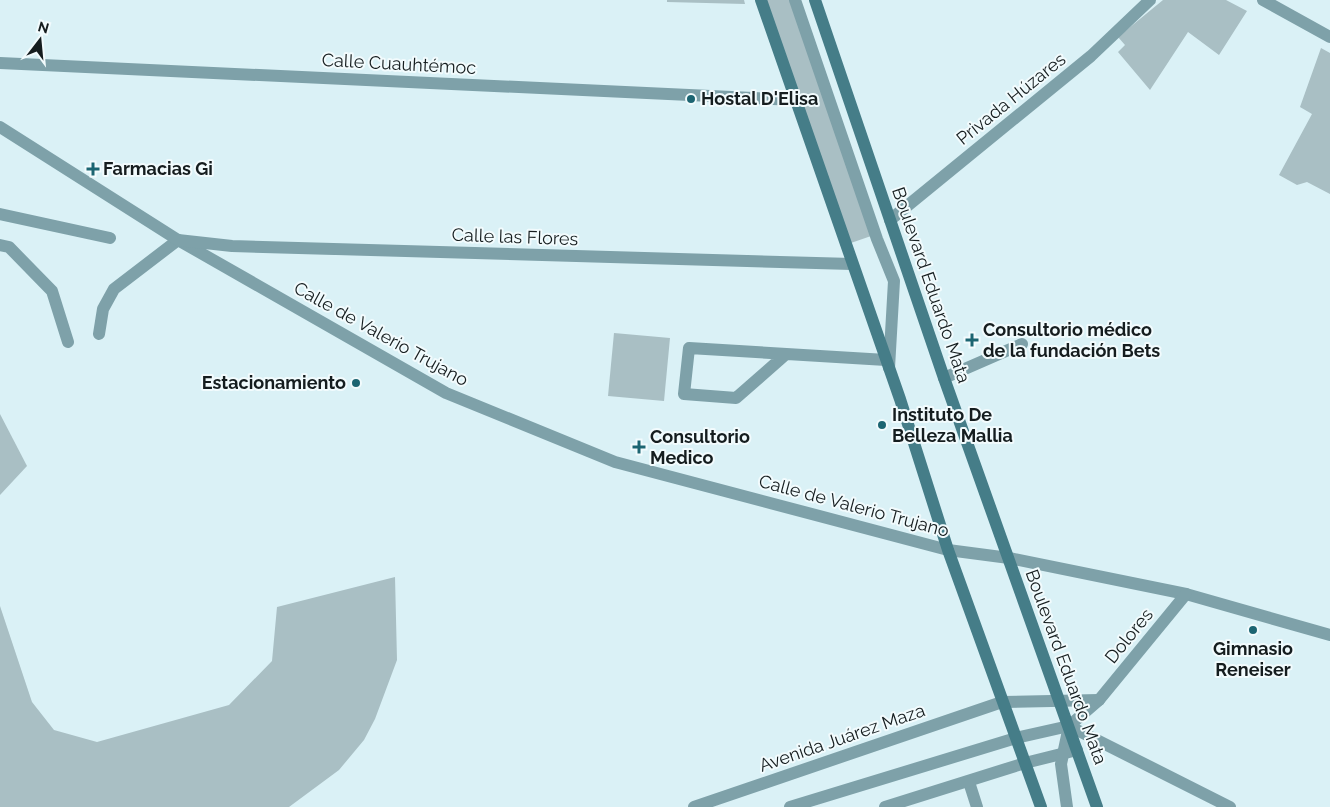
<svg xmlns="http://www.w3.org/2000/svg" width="1330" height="807" viewBox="0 0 1330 807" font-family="Raleway,sans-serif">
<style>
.building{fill:#a9bfc4}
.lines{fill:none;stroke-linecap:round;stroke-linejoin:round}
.service{stroke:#7ea1a9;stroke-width:12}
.minor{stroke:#7ea1a9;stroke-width:12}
.tertiary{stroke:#7ea1a9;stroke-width:12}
.secondary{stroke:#457d88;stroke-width:12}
.poi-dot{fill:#1c6572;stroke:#f2fbfd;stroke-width:2}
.labels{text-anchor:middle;stroke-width:4;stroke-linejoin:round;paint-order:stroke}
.street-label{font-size:18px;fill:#151d1f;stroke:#f2fbfd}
.poi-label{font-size:18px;font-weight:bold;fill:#151d1f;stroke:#f2fbfd;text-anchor:start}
</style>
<rect width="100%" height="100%" fill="#daf1f6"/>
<g class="building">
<polygon points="667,0 744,0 745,4 667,2"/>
<polygon points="766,0 795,0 874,235 848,244"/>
<polygon points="1163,0 1226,0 1247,11 1219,55 1188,32 1150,90 1118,52 1125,45 1118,37"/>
<polygon points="1321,48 1330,53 1330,194 1307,182 1297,185 1279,175 1312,114 1300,107"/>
<polygon points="614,333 670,338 664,401 608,396"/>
<polygon points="0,414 27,466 0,495"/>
<polygon points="395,577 397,660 375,719 364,740 339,770 289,807 0,807 0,606 32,702 54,730 97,742 229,705 272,661 277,607"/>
</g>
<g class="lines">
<g class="service">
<polyline points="795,0 877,239 894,281 889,368"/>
<polyline points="0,214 110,238"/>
<polyline points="0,245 9,247 52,291 68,342"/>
<polyline points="99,334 103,309 114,289 178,240"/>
<polyline points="785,355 736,398 684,394 689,348 886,360"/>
<polyline points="944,378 1022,344"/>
<polyline points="969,782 977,807"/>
<polyline points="885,807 1025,763 1077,750"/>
<polyline points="1067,807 1061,764 1069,726"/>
</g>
<g class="minor">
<polyline points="1263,0 1330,37"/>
<polyline points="0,63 796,100"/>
<polyline points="890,220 1091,56 1150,0"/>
<polyline points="178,240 446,393 615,462 948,550 1009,558 1186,594 1330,635"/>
<polyline points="1069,726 1230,807"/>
<polyline points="694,807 1002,702 1099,700"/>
<polyline points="790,807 1016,738 1069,726 1099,700 1186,594"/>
</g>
<polyline class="tertiary" points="0,127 178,240 232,246 852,264"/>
<g class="secondary">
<polyline points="761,0 900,399 948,550 1041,807"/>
<polyline points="815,0 944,378 1097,807"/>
</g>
</g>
<g class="poi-dot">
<circle cx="691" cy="99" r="5"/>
<path d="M90.5 161.5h5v5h5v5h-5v5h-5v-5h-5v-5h5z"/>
<path d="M969.5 332.5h5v5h5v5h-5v5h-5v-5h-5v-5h5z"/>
<circle cx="356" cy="383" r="5"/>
<circle cx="882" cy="425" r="5"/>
<path d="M636.5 439.5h5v5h5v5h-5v5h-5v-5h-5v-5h5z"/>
<circle cx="1253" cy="630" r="5"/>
</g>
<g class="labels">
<g class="street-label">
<text transform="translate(399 64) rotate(3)" y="6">Calle Cuauhtémoc</text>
<text transform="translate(1011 99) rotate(-39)" y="6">Privada Húzares</text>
<text transform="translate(515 237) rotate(2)" y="6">Calle las Flores</text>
<text transform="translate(931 285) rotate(71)" y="6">Boulevard Eduardo Mata</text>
<text transform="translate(381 334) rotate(29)" y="6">Calle de Valerio Trujano</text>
<text transform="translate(854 506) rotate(15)" y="6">Calle de Valerio Trujano</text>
<text transform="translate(1129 636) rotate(-51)" y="6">Dolores</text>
<text transform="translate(1066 667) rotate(70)" y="6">Boulevard Eduardo Mata</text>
<text transform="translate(842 738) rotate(-19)" y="6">Avenida Juárez Maza</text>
</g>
<g class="poi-label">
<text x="701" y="105">Hostal D'Elisa</text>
<text x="103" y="175">Farmacias Gi</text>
<text x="983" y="336">Consultorio médico<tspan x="983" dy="21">de la fundación Bets</tspan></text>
<text x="346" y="389" text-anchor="end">Estacionamiento</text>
<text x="892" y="421">Instituto De<tspan x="892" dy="21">Belleza Mallia</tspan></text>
<text x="650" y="443">Consultorio<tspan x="650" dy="21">Medico</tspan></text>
<text x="1253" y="655" text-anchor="middle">Gimnasio<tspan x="1253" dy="21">Reneiser</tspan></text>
</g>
</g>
<g transform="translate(40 40) rotate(16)" stroke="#f2fbfd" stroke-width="4" paint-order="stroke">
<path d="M0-4L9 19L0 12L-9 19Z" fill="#151d1f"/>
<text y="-8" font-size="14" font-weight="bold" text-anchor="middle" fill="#151d1f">N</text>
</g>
</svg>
